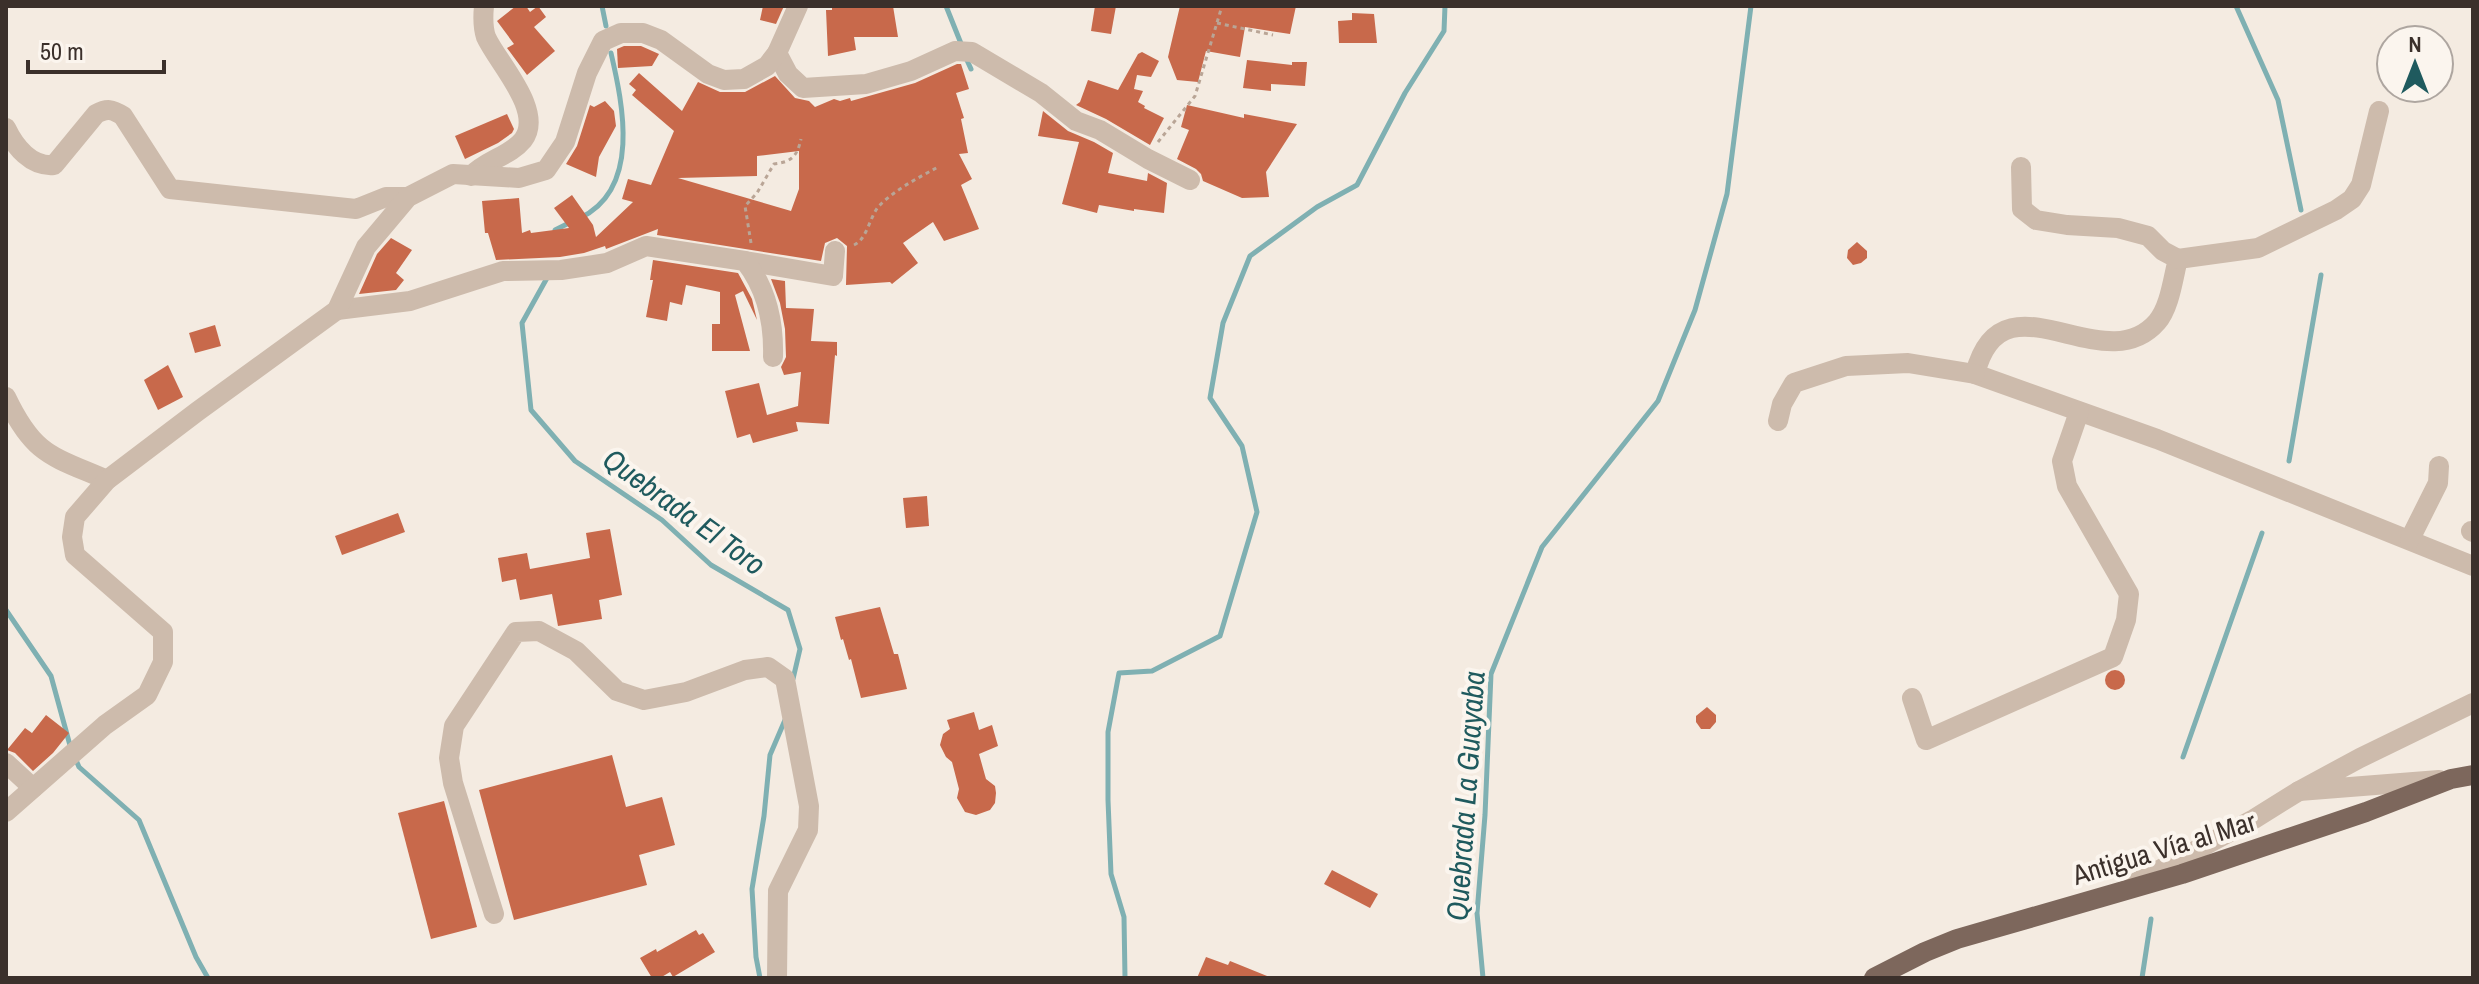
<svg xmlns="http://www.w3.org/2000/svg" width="2479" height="984" viewBox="0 0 2479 984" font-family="'Archivo Narrow',sans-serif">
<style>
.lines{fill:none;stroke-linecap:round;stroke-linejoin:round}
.stream{stroke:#7fb0b2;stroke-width:5}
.building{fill:#c8694b;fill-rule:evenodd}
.path{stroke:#b9a596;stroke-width:3;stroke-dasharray:4 4;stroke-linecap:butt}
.minor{stroke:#cdbbac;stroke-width:20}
.major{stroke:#7d675c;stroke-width:20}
.labels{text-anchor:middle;stroke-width:8;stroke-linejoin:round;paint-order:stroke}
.street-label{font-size:28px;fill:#3b302b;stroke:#fbf5ee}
.water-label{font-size:30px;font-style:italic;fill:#1f5a5e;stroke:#fbf5ee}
</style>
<rect width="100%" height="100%" fill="#f4ebe1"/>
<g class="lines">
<g class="stream">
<polyline points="602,6 606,26"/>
<polyline points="946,6 962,46"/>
<polyline points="2236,6 2278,100 2301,210"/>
<polyline points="966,58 971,69"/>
<path d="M580,218C641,189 623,105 611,53"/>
<polyline points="555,234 555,230 571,222"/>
<polyline points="547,278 522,323 531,410 575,461 662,520 711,565 788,610 800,649 793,679"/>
<polyline points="2289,461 2321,275"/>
<polyline points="6,610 51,676 71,749"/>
<polyline points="2183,757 2262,533"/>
<polyline points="76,760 79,767 139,820 196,957 208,978"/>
<polyline points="760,978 756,957 752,889 764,816 770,755 785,720"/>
<polyline points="1125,978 1124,917 1111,874 1108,800 1108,732 1119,673 1152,671 1220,636 1257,512 1242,446 1210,398 1223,323 1250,256 1317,207 1357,185 1405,93 1444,31 1445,6"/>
<polyline points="1483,978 1477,913 1485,815 1491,674 1542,547 1658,401 1695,310 1727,194 1751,6"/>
<polyline points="2142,978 2151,919"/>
</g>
</g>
<g class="building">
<polygon points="516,6 526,6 530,12 538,6 546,17 534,27 555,51 527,75 507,48 514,44 497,21"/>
<polygon points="763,6 784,6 776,24 760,20"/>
<polygon points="832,6 893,6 898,37 854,37 856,50 828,56 826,10 832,10"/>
<polygon points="1095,6 1116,6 1111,34 1091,31"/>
<polygon points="1180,6 1296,6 1290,34 1245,27 1240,57 1206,51 1198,82 1177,80 1168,57"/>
<polygon points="1352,13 1374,14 1377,43 1339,43 1338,21 1352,20"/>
<polygon points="624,46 641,46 659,54 652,66 618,68 617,49"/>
<polygon points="1142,52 1159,61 1151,77 1137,75 1134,89 1143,91 1138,102 1145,106 1144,108 1164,118 1150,145 1106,119 1076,105 1080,102 1088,80 1118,90 1138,54"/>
<polygon points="1247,60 1292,65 1292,62 1307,62 1305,86 1271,84 1271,91 1243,88"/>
<path d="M957,64H961L969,89L956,93L964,118L961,119L968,153L959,154L972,179L961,185L979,229L944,241L933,222L903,243L918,263L892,284L890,282L846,285L847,246L837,238L825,243L821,261L657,235L658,229L606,249L605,246L584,253L560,257L496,260L488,233H485L482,201L519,198L522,233L530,230L531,233L569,228L554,208L572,195L593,225L596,237L633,202L622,199L628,179L651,185L674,131L632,95L636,90L629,84L639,73L682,111L698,82L720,92H745L775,76L795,98L809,101L815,107L834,99L840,101L850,98L851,101L915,83ZM799,151V189L791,211L678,178L757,176V156Z"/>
<polygon points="605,101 614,111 616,126 599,157 596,177 566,164 577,146 590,105 594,107"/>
<polygon points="1187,105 1244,118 1244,114 1297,124 1266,172 1269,197 1242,198 1203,181 1201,174 1196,169 1177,159 1189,130 1181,127"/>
<polygon points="1043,111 1068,131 1094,142 1113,153 1108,173 1147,181 1148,173 1167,183 1164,213 1134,209 1134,211 1099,205 1097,213 1062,204 1079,142 1038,136"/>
<polygon points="507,114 514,129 512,133 498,143 465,159 455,136"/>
<polygon points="391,238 412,250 396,273 404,280 396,290 359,294 377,254"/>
<polygon points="1857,242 1867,251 1867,258 1861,263 1853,265 1847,258 1848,250"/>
<polygon points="653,260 738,273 752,299 757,320 743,291 735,295 750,351 712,351 712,324 720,324 720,292 686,285 682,305 670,302 667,321 646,317 653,280 650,280"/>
<polygon points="771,279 785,281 786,308 814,309 811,341 837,342 837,356 835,355 829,424 796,422 798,431 753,443 750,434 737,438 725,391 759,383 767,415 798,406 801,372 784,375 781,367 786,357 785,329 780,303"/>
<polygon points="215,325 221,346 195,353 189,333"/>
<polygon points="168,365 183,397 158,410 144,380"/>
<polygon points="927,496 929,526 906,528 903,498"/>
<polygon points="398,513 405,532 342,555 335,536"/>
<polygon points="610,529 622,595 599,600 602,619 558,626 552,594 520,600 516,579 502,582 498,558 527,553 530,569 590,558 586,533"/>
<polygon points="880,607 894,654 898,654 907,689 861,698 851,659 849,660 843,639 841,640 835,617"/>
<circle cx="2115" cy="680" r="10"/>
<polygon points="1707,707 1716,715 1716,722 1710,729 1701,729 1696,722 1696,716"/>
<polygon points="974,712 979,730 992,725 998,746 979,754 986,779 995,786 996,793 995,803 990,810 976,815 965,812 957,798 959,789 952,762 946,757 940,745 943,734 950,729 947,720"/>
<polygon points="46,715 69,733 53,753 33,771 15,753 7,750 25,728 32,733"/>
<polygon points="612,755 626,807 662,797 675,845 639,855 647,885 514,920 479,790"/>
<polygon points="444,801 477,927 431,939 398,813"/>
<polygon points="1332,870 1378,894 1370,908 1324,884"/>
<polygon points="696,930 699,935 703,933 715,952 673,977 670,972 660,978 652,978 640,958 656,949 657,952"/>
<polygon points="1206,957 1228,965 1230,961 1272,978 1197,978"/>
</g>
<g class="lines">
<g class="path">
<polyline points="1217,23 1273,35"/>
<polyline points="1158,142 1195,96 1222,6"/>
<path d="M751,243L745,206L757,193L774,164C791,162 797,157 801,139"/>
<path d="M854,245C867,239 869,219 878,207C894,190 918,178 938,167"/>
</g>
<g class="minor">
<polyline points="777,53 788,74 803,88 866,84 911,71 955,51 972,52 1041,93 1076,121 1100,130 1148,159 1190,180"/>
<path d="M6,128C15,147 31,167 54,165L96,114C107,108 112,109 123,116L170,189L356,209L386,197H408"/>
<path d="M2021,167L2022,209L2036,220L2067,225L2118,228L2148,236L2163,251L2178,259C2173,278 2170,307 2157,322C2103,384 2002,267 1975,374L2157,439L2473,566"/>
<path d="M471,176C486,160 510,156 523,140C545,111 497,62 486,37C483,28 483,16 484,6"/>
<polyline points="2178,259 2258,248 2336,210 2352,199 2361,185 2379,111"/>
<polyline points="745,261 833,276 835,251"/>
<path d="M337,310L410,301L503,271L561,270L607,263L646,246L745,261C767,289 774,322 773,357"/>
<path d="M6,397C34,456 52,456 107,480"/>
<polyline points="1778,421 1782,404 1794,383 1846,366 1908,363 1975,374"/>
<polyline points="2471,531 2473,532"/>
<polyline points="2410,539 2438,483 2439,466"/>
<polyline points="1912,698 1926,740 2113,657 2126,620 2129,594 2067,486 2062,461 2079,412"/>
<polyline points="6,763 33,788"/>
<polyline points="2439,780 2299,791 2360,758 2473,703"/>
<polyline points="6,812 105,725 147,695 163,662 163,632 75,555 72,537 75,517 107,480 198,411 337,310 366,247 408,197 453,174 519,178 546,170 565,142 587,73 603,41 621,33 643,33 661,40 708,74 724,80 744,79 767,66 777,53 798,6"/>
<polyline points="2135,883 2254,819 2299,791"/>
<polyline points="494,914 453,783 449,758 454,726 516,632 539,631 576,651 617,691 644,700 686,692 745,670 768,667 785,679 809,806 808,830 778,891 777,978"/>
</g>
<polyline class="major" points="1874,978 1925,952 1957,939 2182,874 2366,812 2451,779 2473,775"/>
</g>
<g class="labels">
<g class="street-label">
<text transform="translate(2164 848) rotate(-17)" y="10">Antigua Vía al Mar</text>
</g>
<g class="water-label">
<text transform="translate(684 512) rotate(36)" y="10">Quebrada El Toro</text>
<text transform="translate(1466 796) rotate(-86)" y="10">Quebrada La Guayaba</text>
</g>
</g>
<rect width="2479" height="984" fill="none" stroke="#3b302b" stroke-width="16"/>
<g transform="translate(2415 64)"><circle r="38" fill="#fbf5ee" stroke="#aea6a0" stroke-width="2"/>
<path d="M0-6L14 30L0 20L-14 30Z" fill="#1f5a5e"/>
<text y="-12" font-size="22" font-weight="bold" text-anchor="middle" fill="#3b302b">N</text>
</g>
<path d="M28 60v12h136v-12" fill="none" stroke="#3b302b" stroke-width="4"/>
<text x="40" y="60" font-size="24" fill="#3b302b" stroke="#fbf5ee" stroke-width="6" paint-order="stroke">50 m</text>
</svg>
